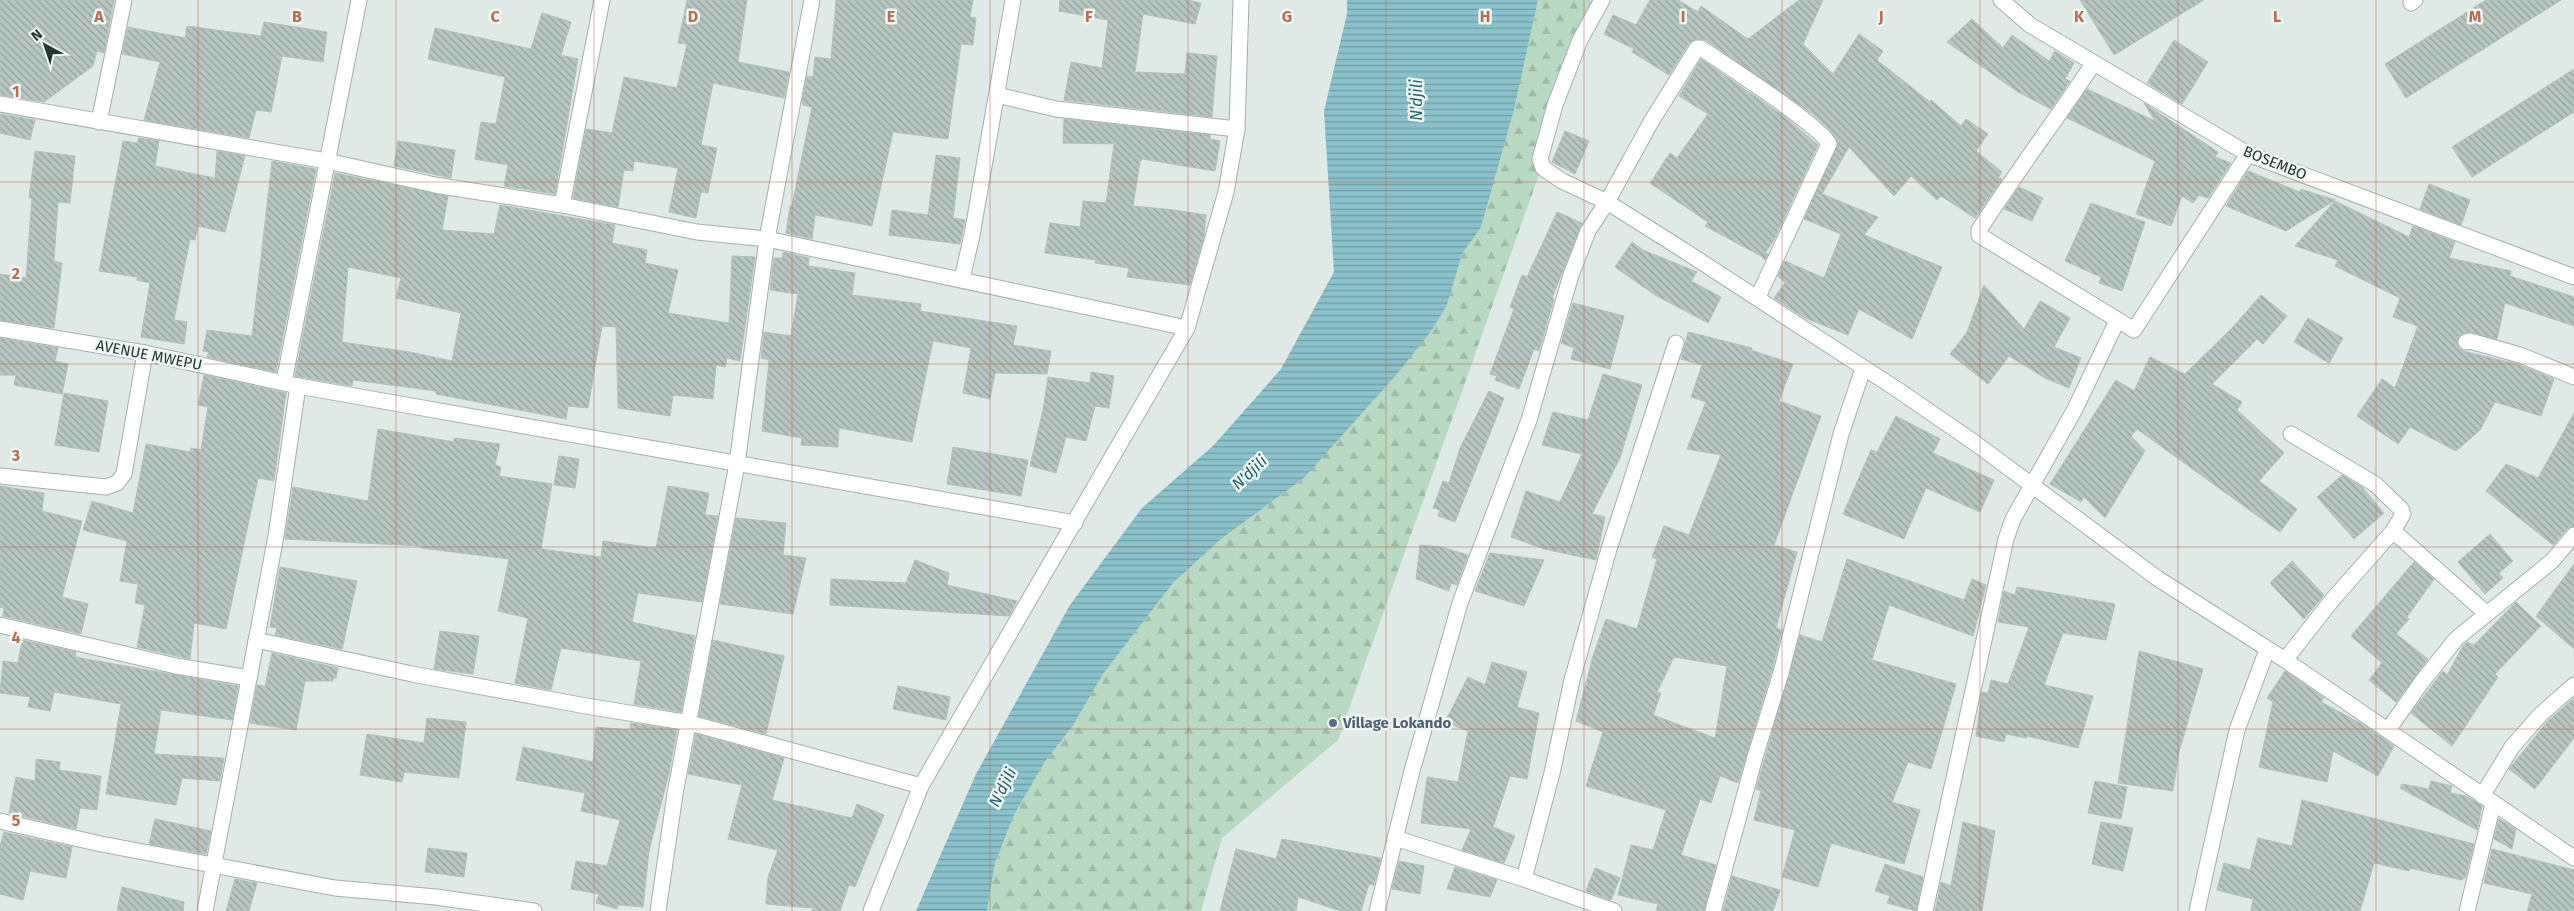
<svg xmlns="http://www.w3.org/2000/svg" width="2574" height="911" viewBox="0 0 2574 911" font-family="'Fira Sans',sans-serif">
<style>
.forest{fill:url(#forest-firs)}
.water{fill:url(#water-rules)}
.building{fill:url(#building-back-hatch);stroke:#b2c2bb;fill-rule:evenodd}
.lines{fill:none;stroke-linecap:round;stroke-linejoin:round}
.lane-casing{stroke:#a2b0ac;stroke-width:17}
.street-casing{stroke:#a2b0ac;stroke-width:17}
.lane{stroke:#fff;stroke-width:15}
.street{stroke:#fff;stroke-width:15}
.grid{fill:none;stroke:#b66e53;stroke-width:1;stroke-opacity:0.55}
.service-dot{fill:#5c6f8a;stroke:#eff6f2;stroke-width:2}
.labels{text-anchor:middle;stroke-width:5;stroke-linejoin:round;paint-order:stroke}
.street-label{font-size:15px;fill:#213832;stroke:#eff6f2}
.service-label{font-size:15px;font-weight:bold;fill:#4e5e75;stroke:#eff6f2;text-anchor:start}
.water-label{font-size:16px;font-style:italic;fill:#20616f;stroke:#eff6f2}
.grid-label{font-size:16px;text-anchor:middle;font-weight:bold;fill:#b66e53;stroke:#eff6f2;stroke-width:5;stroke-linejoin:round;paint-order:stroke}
</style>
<defs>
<pattern id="forest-firs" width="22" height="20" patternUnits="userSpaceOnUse" patternTransform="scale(1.25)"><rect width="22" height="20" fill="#b9d9c2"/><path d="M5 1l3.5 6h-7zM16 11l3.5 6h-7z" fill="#9fbba7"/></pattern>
<pattern id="water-rules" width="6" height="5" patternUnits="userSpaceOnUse" patternTransform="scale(1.25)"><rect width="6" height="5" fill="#8ac1cb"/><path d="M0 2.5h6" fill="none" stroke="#709ea5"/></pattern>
<pattern id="building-back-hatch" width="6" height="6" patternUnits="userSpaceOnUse" patternTransform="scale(1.25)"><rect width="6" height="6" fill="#b7c6c0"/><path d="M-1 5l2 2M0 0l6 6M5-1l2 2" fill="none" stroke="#94a29d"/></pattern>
</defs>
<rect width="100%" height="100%" fill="#dfe9e5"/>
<polygon class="forest" points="1538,0 1601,0 1338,740 1222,838 1201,911 987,911 995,863 1014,815 1046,760 1072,727 1103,674 1173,583 1221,539 1304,478 1432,330 1447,305 1462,254 1481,226 1514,110"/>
<polygon class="water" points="1347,0 1538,0 1514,110 1481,227 1462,254 1447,305 1432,330 1397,374 1304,478 1221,539 1173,583 1103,674 1072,727 1046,760 1014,815 995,863 987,911 916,911 976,774 1070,605 1142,508 1213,446 1281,369 1334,272 1324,111 1347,14"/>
<g class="building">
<polygon points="0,0 114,0 104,53 97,51 93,66 44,102 0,95"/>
<polygon points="687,0 747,0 738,62 789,72 784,98 713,83 701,145 717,148 708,193 701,192 696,218 669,212 678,168 634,161 633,171 624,170 618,207 573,198 586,129 612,133 624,77 677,88 687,44 678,43"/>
<polygon points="836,0 973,0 970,17 976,18 973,45 961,44 948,139 893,132 872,226 815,215 812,239 786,233 790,206 792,206 812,107 803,105 802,102 807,76 813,77 815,57 831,59"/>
<polygon points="1060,0 1188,0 1201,3 1195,24 1143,14 1135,72 1185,74 1187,53 1217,56 1212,117 1064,100 1071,62 1102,68 1108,20 1059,11"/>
<polygon points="1650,0 1678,0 1698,12 1701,6 1748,39 1799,0 1823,0 1803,44 1833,74 1859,34 1883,51 1877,60 1930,102 1931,100 1961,126 1966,119 1988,134 1976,151 2002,172 1998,178 2002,179 1975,218 1941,196 1937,200 1911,176 1894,196 1849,147 1822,194 1878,217 1864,235 1942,267 1912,339 1859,309 1848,335 1805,318 1774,298 1785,283 1778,276 1785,261 1824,278 1841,234 1804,219 1838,142 1829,129 1814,115 1706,40 1697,39 1689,43 1669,75 1632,52 1634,49 1604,34 1613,15 1636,25"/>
<polygon points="2080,0 2204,0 2114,55"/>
<polygon points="2486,0 2561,0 2406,98 2385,64"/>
<polygon points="542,13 571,22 561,55 578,59 555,194 504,186 508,165 475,159 481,122 496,124 505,77 428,59 435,28 531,49"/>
<polygon points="1972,19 2003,48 2012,35 2049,61 2055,51 2074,63 2065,79 2070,81 2051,109 2018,92 1947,42"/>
<polygon points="264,22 327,32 323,62 282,56 271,112 256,110 249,138 144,120 160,62 122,54 128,27 185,38 187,26 261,36"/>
<polygon points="2174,40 2208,62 2182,104 2147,83"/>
<polygon points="1701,59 1785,117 1818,145 1774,240 1765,253 1768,254 1765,260 1761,256 1705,226 1708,222 1650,183 1670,153 1677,158 1708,114 1679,96"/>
<polygon points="2574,69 2574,112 2472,177 2452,147"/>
<polygon points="2087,89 2155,121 2144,103 2218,152 2215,157 2231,163 2208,198 2199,195 2193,203 2182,196 2171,226 2136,214 2155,161 2067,118"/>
<polygon points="0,114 35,120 30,140 0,133"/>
<polygon points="1064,119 1210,135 1210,139 1220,141 1215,171 1142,159 1140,162 1133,206 1174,210 1206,215 1204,236 1190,285 1127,277 1129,268 1095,263 1096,260 1045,253 1050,223 1080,227 1083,201 1106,203 1114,144 1063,143"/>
<polygon points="1565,131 1589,141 1575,174 1552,162"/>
<polygon points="139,138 159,141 155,166 215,178 217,151 245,156 225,232 198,226 195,240 190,239 174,320 187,322 184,344 141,337 150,283 137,280 137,277 99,271 123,141 137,143"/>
<polygon points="398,141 455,150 451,178 394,166"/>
<polygon points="35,151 75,156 70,203 58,202 54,261 62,263 54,328 0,320 0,274 26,278 32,198 29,198"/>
<polygon points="936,155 960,158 953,218 965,220 960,244 889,235 892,210 928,215"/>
<polygon points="272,161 316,169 276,372 207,357 209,352 203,351 207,330 252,336"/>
<polygon points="2248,171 2300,192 2301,189 2335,200 2286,231 2226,206"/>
<path d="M335,173L448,196L442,230L494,234L500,205L615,225L612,243L647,250L645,263L678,270L668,313L729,323L732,256L755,257L740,361L727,358L725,367L716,365L713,399L673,395L670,416L618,408L616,327L602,326L588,408L568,406L566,419L436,394V391L353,380L352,386L295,376ZM348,267L401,278L396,298L461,313L452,361L410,352L342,342Z"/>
<polygon points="2429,184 2470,200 2461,225 2420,209"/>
<polygon points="2019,187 2043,198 2032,221 2004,209"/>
<polygon points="2335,201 2409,237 2413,226 2455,242 2449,258 2511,271 2510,276 2574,297 2574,326 2505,303 2497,339 2468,332 2460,335 2457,340 2459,348 2463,351 2517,364 2554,379 2541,416 2495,402 2480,430 2456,451 2410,427 2398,444 2357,416 2382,379 2395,388 2418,326 2393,317 2400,298 2335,266 2338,260 2295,246"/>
<polygon points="2091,203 2145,222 2122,291 2099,283 2101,277 2065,261"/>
<polygon points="1557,212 1582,223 1552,298 1554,299 1539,351 1534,349 1519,389 1495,380 1497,376 1490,374 1514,309 1510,307 1522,275 1527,277"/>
<polygon points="1632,242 1643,250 1697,272 1691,281 1721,297 1708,323 1655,295 1615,267"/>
<polygon points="783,252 809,258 808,266 855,273 852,295 921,304 920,311 1017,326 1013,345 1051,351 1047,374 995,373 990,399 963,393 971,348 933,341 912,442 839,428 838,447 801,445 802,438 762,431 769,360 761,358 764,332 791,336 798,294 770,290 774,258 782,258"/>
<polygon points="1984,285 2024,329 2040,301 2070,318 2054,347 2081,358 2069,388 2045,378 2009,356 1988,384 1950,354 1967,332"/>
<polygon points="2261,295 2287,316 2263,344 2257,339 2212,384 2242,402 2237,410 2284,453 2259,481 2297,509 2280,532 2137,429 2131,436 2145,451 2105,518 2084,497 2081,502 2050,484 2116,380 2134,391 2150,357 2185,374 2232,328"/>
<polygon points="1573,303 1624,316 1610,369 1571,359 1574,348 1561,343"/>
<polygon points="2308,318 2343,338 2329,363 2294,342"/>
<path d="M1688,332L1752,348L1751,350L1793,364L1779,401L1821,416L1774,545L1797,552L1776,628L1782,630L1772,670L1738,783L1720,776L1711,803L1700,799L1681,855L1716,865L1704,911H1656L1658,904L1618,895L1631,845L1653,850L1666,810L1586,786L1603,732L1576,721L1593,656L1606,619L1637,629L1657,559L1652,557L1664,526L1689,535L1721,455L1687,449L1706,402L1691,397L1702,365L1681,359ZM1674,657L1727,666L1715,738L1653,715L1661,693L1657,692Z"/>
<polygon points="0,338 58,348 55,361 68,364 62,394 14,385 16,375 0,375"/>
<polygon points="1091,372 1114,376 1109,408 1095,406 1086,441 1066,437 1056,473 1030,466 1043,410 1048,377 1090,383"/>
<polygon points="1603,374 1642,385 1620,458 1592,514 1605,517 1596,560 1544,549 1511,537 1526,491 1560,502 1582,454 1542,445 1553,412 1588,420"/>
<polygon points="204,375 286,393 274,481 258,478 226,629 194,623 190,659 137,647 145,605 135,603 138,584 120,581 127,541 83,530 92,501 133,513 146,444 190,452 191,448 201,450 208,407 198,405"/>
<polygon points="1489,391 1504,398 1455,522 1438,516 1440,510 1433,508 1443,481 1449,483 1460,448"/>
<polygon points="64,393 108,401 99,452 55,445"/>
<polygon points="2574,413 2574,526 2567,529 2553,545 2486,491 2506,464 2538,478"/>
<polygon points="1896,416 1940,439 1933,453 1994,480 1980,512 1926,488 1904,539 1843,514 1871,450 1877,452"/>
<polygon points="378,429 454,442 454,438 500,444 495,465 501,467 499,476 552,484 541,549 601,557 603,541 656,548 668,486 709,493 705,515 718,516 702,602 638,593 632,622 695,636 681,712 634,704 641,661 561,648 551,690 515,683 528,618 498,611 509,559 421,548 421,546 285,539 293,487 368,501"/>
<polygon points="953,447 1028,460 1021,496 947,484"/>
<polygon points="559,456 579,459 575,488 554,485"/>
<polygon points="2342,475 2362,487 2384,513 2354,539 2317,497"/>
<polygon points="0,486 44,493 42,511 82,521 62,597 88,604 81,634 3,616 4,608 0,607"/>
<polygon points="736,518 786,523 783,555 806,558 793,614 720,604"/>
<polygon points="2490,534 2513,561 2499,573 2503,578 2485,594 2458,562"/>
<polygon points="1420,545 1441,547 1468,555 1457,585 1451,583 1449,591 1416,579"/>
<polygon points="1490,553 1544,560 1524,606 1475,591"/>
<polygon points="1847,559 1964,600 1972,579 1986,585 1973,636 1889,605 1872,660 1956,684 1931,769 1908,762 1892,802 1920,810 1904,864 1831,843 1818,887 1782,877 1795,830 1754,820 1761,791 1756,789 1800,635 1822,642"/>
<polygon points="915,560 949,573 947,585 1017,601 1009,616 830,605 831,579 906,583"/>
<polygon points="2292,561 2324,595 2304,619 2270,583"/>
<polygon points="2414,562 2434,579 2407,617 2409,619 2396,634 2428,659 2396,702 2369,680 2382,663 2351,636"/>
<polygon points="2574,564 2574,649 2536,616"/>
<polygon points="280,567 357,581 342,649 275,635 277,628 270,627"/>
<polygon points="2017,587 2115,604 2106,640 2063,633 2044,685 2093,696 2078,748 2027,736 2026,738 2006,734 2004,742 1976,736 1982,692 1988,693 1991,680 2008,684 2029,627 1998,622 2004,591 2015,595"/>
<polygon points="2516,602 2541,626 2495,674 2498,677 2452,746 2411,713 2443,671 2447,675 2463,646 2467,642 2474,645"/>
<polygon points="440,631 479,636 473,674 434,669"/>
<polygon points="22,640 76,652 75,657 238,686 232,720 161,710 154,754 224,758 220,781 182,778 176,805 106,794 121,704 54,692 50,711 28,707 30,697 0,693 3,661 18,663"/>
<polygon points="713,640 784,656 766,734 699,716"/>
<polygon points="2139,651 2203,669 2179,752 2173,791 2118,783"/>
<polygon points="272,653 338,668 336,678 333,678 333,681 305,681 296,730 250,723 257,685 265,686"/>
<polygon points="1492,662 1527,672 1517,707 1539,713 1527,779 1510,776 1493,827 1515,836 1504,863 1462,850 1471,829 1421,823 1427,777 1458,782 1468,731 1445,722 1468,677 1485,685"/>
<polygon points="2285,671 2324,698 2321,702 2362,724 2394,746 2378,776 2333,751 2327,782 2259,767 2273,702 2267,698"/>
<polygon points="898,686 950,697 946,720 893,709"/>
<polygon points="2574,698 2574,738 2535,789 2509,769 2547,722"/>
<polygon points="427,718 466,722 459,778 404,772 402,782 360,775 367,734 424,743"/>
<polygon points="631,723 677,730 669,773 649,851 643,907 618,905 617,909 596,903 599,894 571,889 576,861 607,866 620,820 581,811 585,793 516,780 523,747 593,762 596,727 630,730"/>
<polygon points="696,734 784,758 772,800 852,818 857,804 884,815 855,887 849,885 840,911 812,911 813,908 766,904 768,877 778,850 728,839 742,785 688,774"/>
<polygon points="36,759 60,762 59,770 101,776 97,810 80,808 76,829 9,813 16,777 35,781"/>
<polygon points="2095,781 2127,787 2121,819 2088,813"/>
<polygon points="2431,781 2452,786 2450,793 2466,796 2482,806 2477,830 2400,788 2402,784 2429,789"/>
<polygon points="2302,800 2474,844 2465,878 2461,880 2410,868 2409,871 2374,863 2360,911 2251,911 2253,899 2217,890 2224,863 2250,870 2258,838 2292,846"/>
<polygon points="155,819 211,831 206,854 149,844"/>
<polygon points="2499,819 2516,829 2512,849 2494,839"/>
<polygon points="1963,822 1995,831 1982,911 1935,911 1941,882 1951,886"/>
<polygon points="2101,822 2133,828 2123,871 2092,864"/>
<polygon points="4,832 72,847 66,878 30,871 23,900 0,894 0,847"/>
<polygon points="1282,839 1381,858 1374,885 1369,884 1361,911 1341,911 1298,897 1296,911 1220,911 1236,849 1276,859"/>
<polygon points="428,848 467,853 464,877 425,872"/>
<polygon points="2492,849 2574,870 2574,911 2527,911 2532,894 2484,883"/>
<polygon points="1399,861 1424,866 1420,894 1392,889"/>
<polygon points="1885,864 1923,877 1916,911 1887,903 1890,896 1875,891"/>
<polygon points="1455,867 1497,880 1490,897 1447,889"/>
<polygon points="1595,868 1620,878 1611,900 1586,891"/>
<polygon points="1732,876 1780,890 1773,911 1723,911"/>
<polygon points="235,879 257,883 249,911 226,911"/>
<polygon points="122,887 184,902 183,911 117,911"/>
</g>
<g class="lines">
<g class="lane-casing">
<polyline id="lane" points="2411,3 2415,0"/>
</g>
<g class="street-casing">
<g id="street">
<polyline points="1602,0 1580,40 1555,105 1540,159 1543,168 1562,181 1607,202 1680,248 1898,390 1975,443 2157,578 2285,660 2574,858"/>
<polyline points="2001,0 2030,25 2248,154 2574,277"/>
<path d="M2093,64C2056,120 2015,174 1979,230V235L2134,330L2248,154"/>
<polyline points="997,95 1056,109 1237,129"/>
<polyline points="0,104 327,161 435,185 562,205 697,232 767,239 1187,328"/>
<polyline points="99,122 124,0"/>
<polyline points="562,205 602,0"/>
<polyline points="962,279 972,235 1013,0"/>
<polyline points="0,329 145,353 298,386 1075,523"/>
<polyline points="2466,342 2470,341 2520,355 2574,377"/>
<polyline points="284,382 359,0"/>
<polyline points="0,476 106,487 117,483 124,474 145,353"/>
<polyline points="2393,531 2486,613"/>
<polyline points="0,625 176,666 249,678"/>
<polyline points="256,640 412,674 586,706 690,723 921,786"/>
<polyline points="2285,660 2333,599 2393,531 2403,514 2401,509 2375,484 2291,434"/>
<polyline points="2388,730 2421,683 2456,639 2552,561 2574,535"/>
<polyline points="2482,796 2512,747 2540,715 2574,685"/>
<polyline points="0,821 101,844 335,888 436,897 534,911"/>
<polyline points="1395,838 1524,879 1614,911"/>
<polyline points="1524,879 1552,773 1572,680 1609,549 1676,343"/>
<polyline points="205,911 276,536 298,386"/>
<polyline points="658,911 675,794 737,464 767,239 812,0"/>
<polyline points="871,911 921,786 1187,328 1226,192 1237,129 1241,0"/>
<path d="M1377,911L1412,771L1460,603L1529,420L1571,275L1588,231L1607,202L1651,122L1697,48H1701C1724,64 1819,124 1829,144L1758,297"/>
<polyline points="1713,911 1755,757 1781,673 1841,434 1863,369"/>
<polyline points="1925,911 2006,539 2013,519 2075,409 2117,321"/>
<polyline points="2197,911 2237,730 2267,650"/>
<polyline points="2467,911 2493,804"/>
</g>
</g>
<use href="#lane" class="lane"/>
<use href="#street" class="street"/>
</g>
<path class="grid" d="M198,0V911M396,0V911M594,0V911M792,0V911M990,0V911M1188,0V911M1386,0V911M1584,0V911M1782,0V911M1980,0V911M2178,0V911M2376,0V911M0,182H2574M0,364H2574M0,547H2574M0,729H2574"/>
<circle class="service-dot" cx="1333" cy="723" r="5"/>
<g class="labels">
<g class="street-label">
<text transform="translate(2275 163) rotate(22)" y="5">BOSEMBO</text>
<text transform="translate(149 355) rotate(11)" y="5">AVENUE MWEPU</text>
</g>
<g class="service-label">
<text x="1343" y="728">Village Lokando</text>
</g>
<g class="water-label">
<text transform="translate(1416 100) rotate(-90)" y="6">N'djili</text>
<text transform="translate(1249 472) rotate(-43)" y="6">N'djili</text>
<text transform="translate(1002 787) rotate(-63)" y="6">N'djili</text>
</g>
</g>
<g class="grid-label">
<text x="99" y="22">A</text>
<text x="297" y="22">B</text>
<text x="495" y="22">C</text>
<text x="693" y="22">D</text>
<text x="891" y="22">E</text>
<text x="1089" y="22">F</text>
<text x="1287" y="22">G</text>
<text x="1485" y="22">H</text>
<text x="1683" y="22">I</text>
<text x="1881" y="22">J</text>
<text x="2079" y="22">K</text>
<text x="2277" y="22">L</text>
<text x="2475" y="22">M</text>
<text x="16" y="97">1</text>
<text x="16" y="279">2</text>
<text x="16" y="461">3</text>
<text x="16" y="643">4</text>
<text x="16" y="826">5</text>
</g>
<g transform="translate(45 45) rotate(320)" stroke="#eff6f2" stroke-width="4" paint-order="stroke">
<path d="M0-4L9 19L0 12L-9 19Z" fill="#213832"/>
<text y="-8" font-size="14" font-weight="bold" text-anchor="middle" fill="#213832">N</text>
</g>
</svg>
